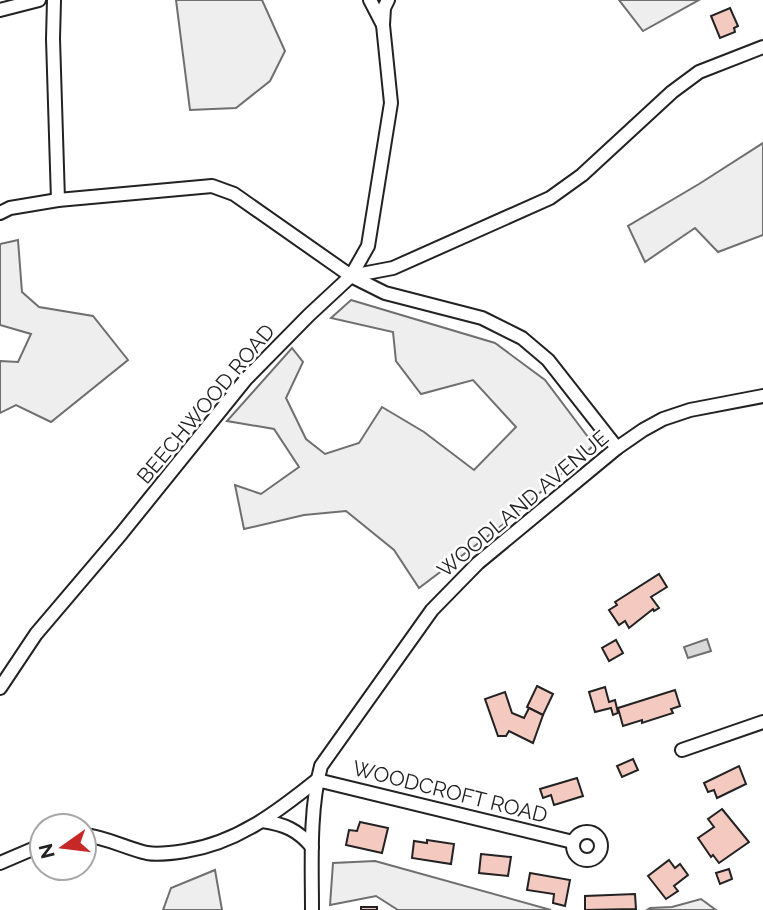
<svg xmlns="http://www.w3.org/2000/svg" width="763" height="910" viewBox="0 0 763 910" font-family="Raleway,sans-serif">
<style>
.green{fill:#eee;stroke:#6f6f6f;stroke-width:2}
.water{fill:#d9d9d9;stroke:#6f6f6f;stroke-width:2}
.building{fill:#f3c9c0;stroke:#222;stroke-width:2}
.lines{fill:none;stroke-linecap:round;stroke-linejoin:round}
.street-casing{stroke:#222;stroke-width:16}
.street{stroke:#fff;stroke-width:12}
.labels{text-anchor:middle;stroke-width:5;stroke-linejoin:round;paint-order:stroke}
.street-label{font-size:21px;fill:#222;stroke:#fff}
</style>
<rect width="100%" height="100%" fill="#fff"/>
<g class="green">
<polygon points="176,0 262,0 285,51 270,81 236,108 190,110"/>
<polygon points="619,0 699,0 643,31"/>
<polygon points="763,143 763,235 718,252 695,228 645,262 628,226 699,184"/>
<polygon points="18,240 22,292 39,307 93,316 128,360 51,422 16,405 0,413 0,361 18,362 31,334 0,325 0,244"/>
<polygon points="351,300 495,343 545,380 594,445 509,520 419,588 394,550 346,511 304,515 244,529 235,485 261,494 299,467 274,429 227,421 292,348 303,362 286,398 306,439 325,454 359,443 382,407 424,432 474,470 516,427 473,380 421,394 396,361 393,332 331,318"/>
<polygon points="375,861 551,910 398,910 376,896 330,905 333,863"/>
<polygon points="215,870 222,910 163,910 171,888"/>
<polygon points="701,899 716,910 647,910 650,908 672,907"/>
</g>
<polygon class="water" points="707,639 711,651 688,658 684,647"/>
<g class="building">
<polygon points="730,8 738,26 734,28 735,32 720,38 711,16"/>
<polygon points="659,574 667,587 651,597 659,608 654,611 653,609 629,628 625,621 619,625 609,610 617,605 615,602"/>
<polygon points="616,640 623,653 609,661 602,648"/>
<polygon points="537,686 553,694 543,715 527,707"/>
<polygon points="605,687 609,702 615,700 618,713 613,715 611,708 595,712 589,692"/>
<polygon points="675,690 680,706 671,709 673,713 642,723 642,720 623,726 618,708"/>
<polygon points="505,692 512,713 524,718 529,708 543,715 533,743 509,731 506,736 498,736 485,699"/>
<polygon points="633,759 638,770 622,777 617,766"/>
<polygon points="739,766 746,784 717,798 714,790 708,792 704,783"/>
<polygon points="577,778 583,796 554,805 551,795 543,798 540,789"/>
<polygon points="722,809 749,842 719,863 713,855 711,857 698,838 714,827 708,819"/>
<polygon points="360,822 388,828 382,853 346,845 349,830 357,831"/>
<polygon points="427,840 454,844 451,864 412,858 414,841 427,843"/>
<polygon points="481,854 511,857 508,876 479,873"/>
<polygon points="669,860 675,868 680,864 688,875 674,886 678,891 666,899 648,876"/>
<polygon points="729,869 732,879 720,884 716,873"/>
<polygon points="530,873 570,880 565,906 553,903 554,894 527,890"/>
<polygon points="635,894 636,909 585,910 585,896"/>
<rect x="361" y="907" width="16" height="3"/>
</g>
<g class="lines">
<g class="street-casing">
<g id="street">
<polyline points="54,0 53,39 58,200"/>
<polyline points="370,0 383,25"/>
<polyline points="0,10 39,0"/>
<polyline points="0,213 10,208 58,200 212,186 234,194 351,276 385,293 482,318 522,338 548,360 617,448"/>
<polyline points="351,276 393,268 550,198 582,175 672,92 699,72 763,47"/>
<polyline points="0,688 36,634 121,534 246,379 309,315 351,276 368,246 391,103 383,25 384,8 388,0"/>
<polyline points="682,750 763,722"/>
<path d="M262,821C284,824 298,830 312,847"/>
<circle cx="587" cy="846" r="14"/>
<path d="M84,835C106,837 125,848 147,853C159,855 172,853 185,851C237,843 277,812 317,780L573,842"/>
<polyline points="0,863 42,845"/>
<path d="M312,910C312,865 309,810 321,766L432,610L478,563L617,448L643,430L663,419L690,410L763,396"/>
</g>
</g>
<use href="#street" class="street"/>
</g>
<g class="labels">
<g class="street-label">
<text transform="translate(206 404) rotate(-50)" y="7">BEECHWOOD ROAD</text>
<text transform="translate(523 504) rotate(-40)" y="7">WOODLAND AVENUE</text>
<text transform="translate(450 792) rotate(14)" y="7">WOODCROFT ROAD</text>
</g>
</g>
<g transform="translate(63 847) rotate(256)"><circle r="33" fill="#ffffff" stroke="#a7a7a7" stroke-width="2"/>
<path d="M0-5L12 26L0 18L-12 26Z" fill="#c62828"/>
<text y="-10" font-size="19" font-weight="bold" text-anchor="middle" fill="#222222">N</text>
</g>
</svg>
